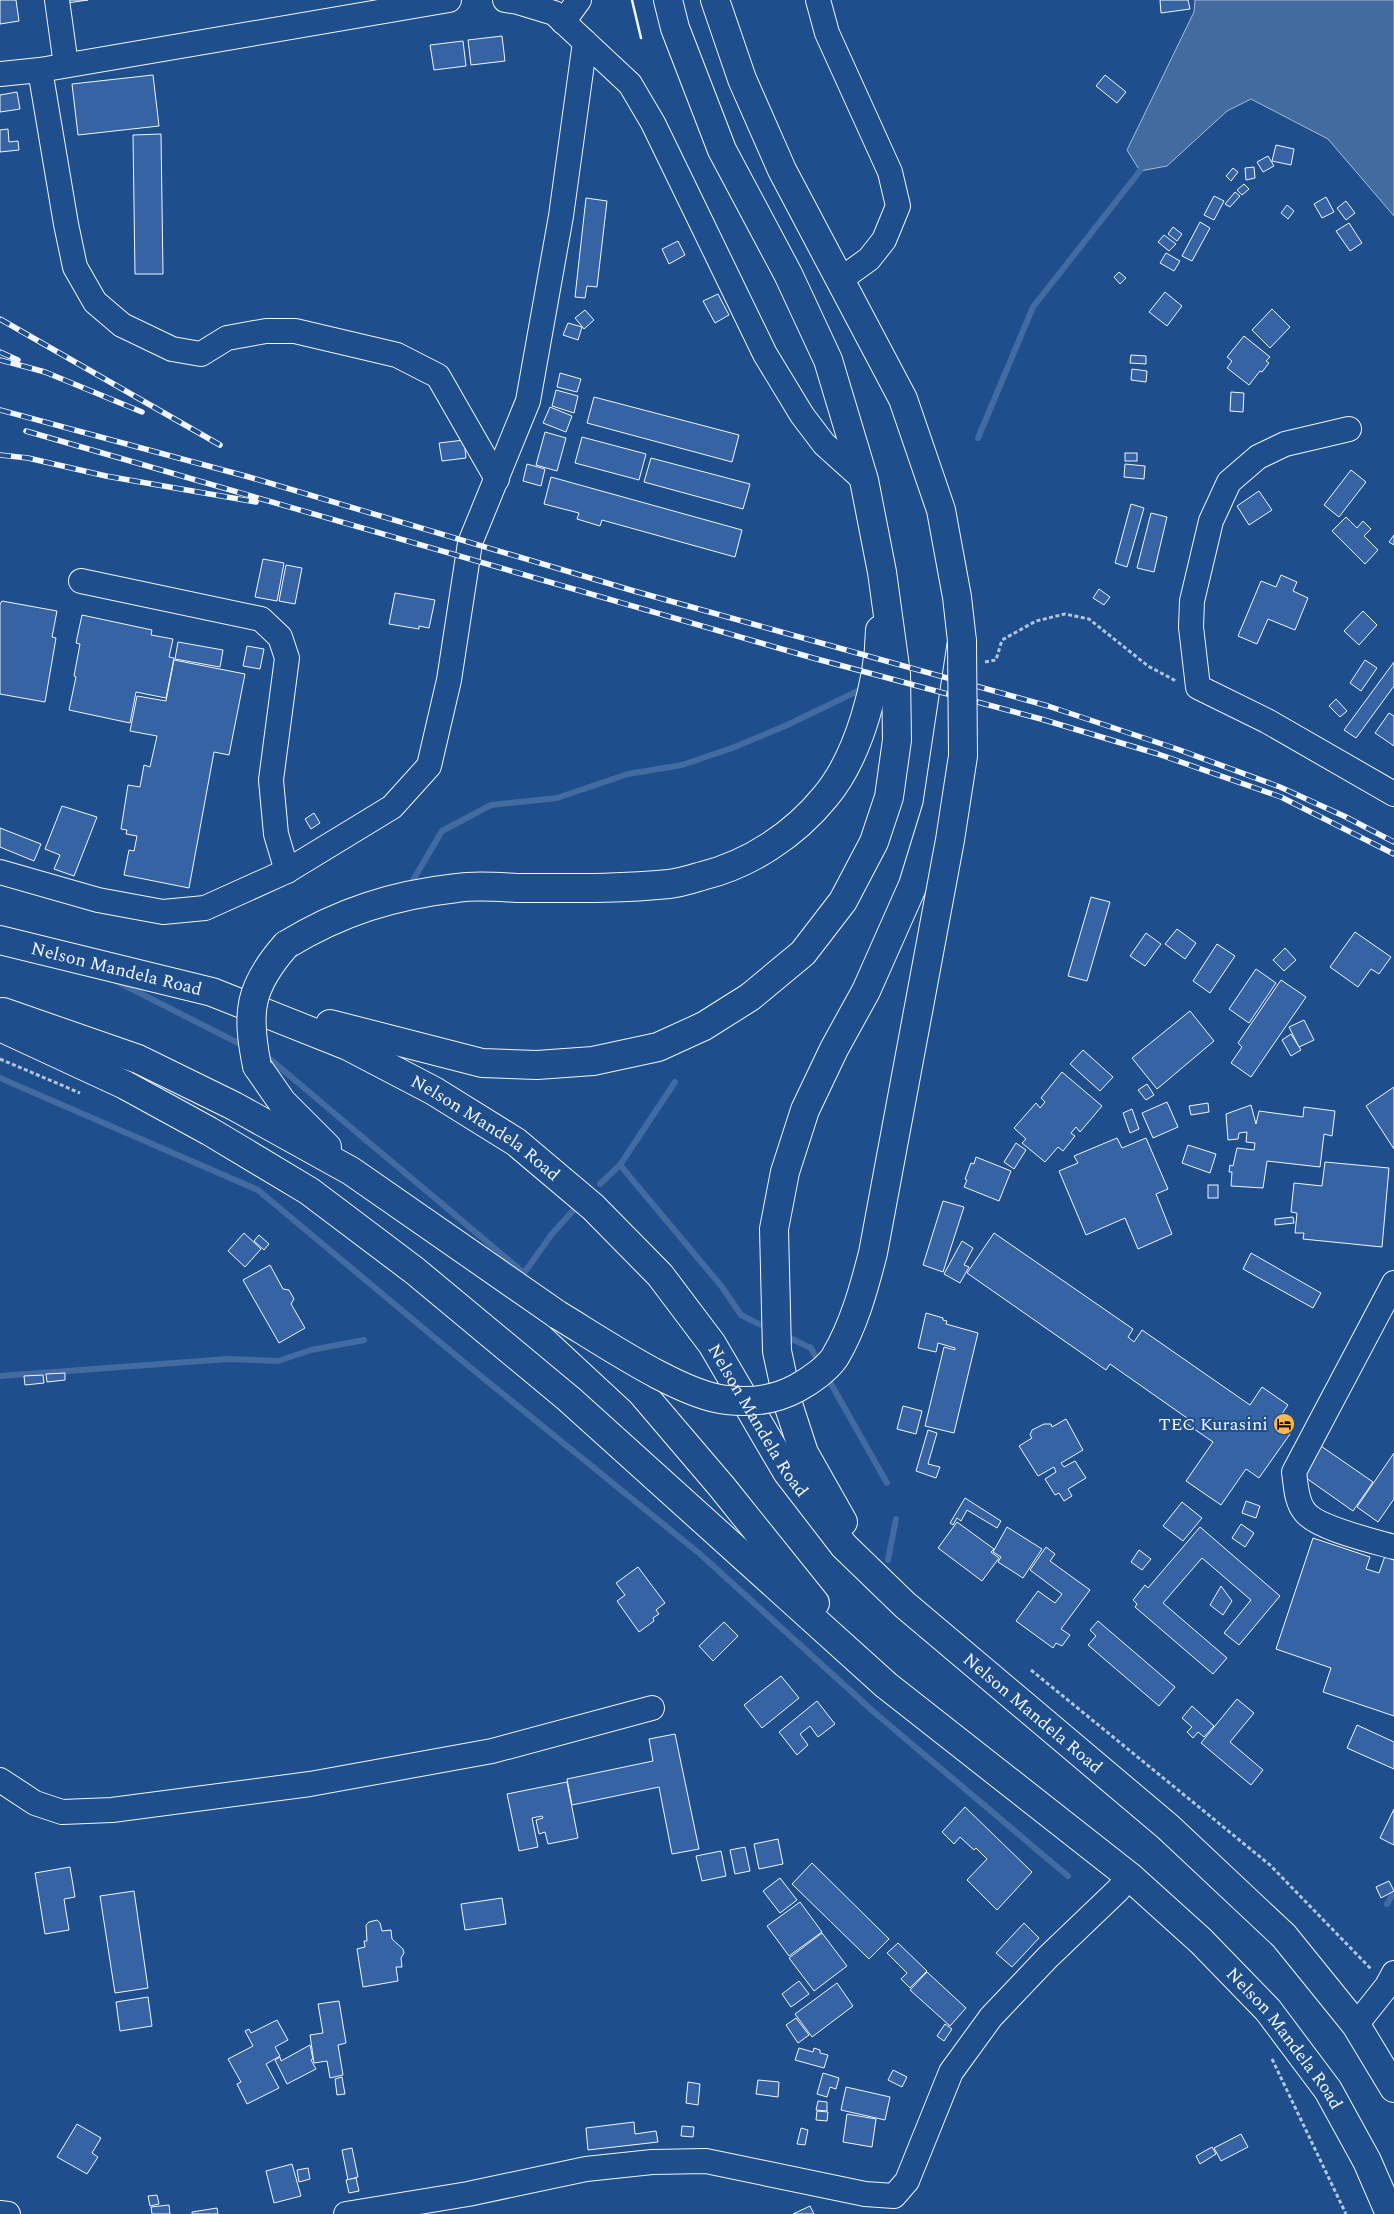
<svg xmlns="http://www.w3.org/2000/svg" width="1394" height="2214" viewBox="0 0 1394 2214" font-family="Spectral,serif">
<style>
.water{fill:#446ba0;stroke:#a8bbd7}
.lines{fill:none;stroke-linecap:round;stroke-linejoin:round}
.stream{stroke:#446ba0;stroke-width:6}
.building{fill:#3563a3;stroke:#f2f6ff}
.minor-casing{stroke:#f2f6ff;stroke-width:26}
.major-casing{stroke:#f2f6ff;stroke-width:30}
.path{stroke:#b3c4dc;stroke-width:3;stroke-dasharray:4 2.5;stroke-linecap:butt}
.minor{stroke:#1f4e8c;stroke-width:24}
.major{stroke:#1f4e8c;stroke-width:28}
.rail-casing{stroke:#f2f6ff;stroke-width:5.5}
.rail{stroke:#1f4e8c;stroke-width:4;stroke-dasharray:11;stroke-linecap:butt}
.major-bridge-casing{stroke:#f2f6ff;stroke-width:30;stroke-linecap:butt}
.major-bridge{stroke:#1f4e8c;stroke-width:28}
.wall{stroke:#f2f6ff;stroke-width:2.5}
.labels{text-anchor:middle;stroke-width:4;stroke-linejoin:round;paint-order:stroke}
.street-label{font-size:18px;fill:#f2f6ff;stroke:#1f4e8c}
.poi-label{font-size:18px;fill:#f2f6ff;stroke:#1f4e8c;text-anchor:end}
</style>
<rect width="100%" height="100%" fill="#1f4e8c"/>
<polygon class="water" points="1195,0 1394,0 1394,216 1328,139 1251,99 1227,111 1167,166 1140,171 1127,150 1194,12"/>
<g class="lines">
<g class="stream">
<polyline points="978,438 1033,307 1140,171"/>
<polyline points="409,887 442,831 491,805 557,798 628,774 682,765 732,748 785,726 862,689"/>
<polyline points="112,979 246,1047"/>
<polyline points="264,1056 271,1060 524,1273 552,1234 579,1204"/>
<polyline points="0,1078 258,1190 466,1364 700,1554 875,1713 1068,1876"/>
<polyline points="620,1165 722,1287 741,1315 769,1329"/>
<polyline points="600,1184 620,1165 675,1082"/>
<polyline points="783,1335 811,1348 820,1365"/>
<polyline points="826,1375 887,1483"/>
<polyline points="0,1376 228,1359 278,1361 311,1350 364,1340"/>
<polyline points="888,1560 896,1519"/>
<polyline points="1387,1904 1394,1892"/>
</g>
</g>
<g class="building">
<polygon points="0,0 16,0 19,21 0,24"/>
<polygon points="67,0 88,0 67,3"/>
<polygon points="1160,0 1188,0 1190,9 1161,13"/>
<polygon points="502,36 505,61 471,65 468,40"/>
<polygon points="463,41 466,66 434,70 430,45"/>
<polygon points="153,75 159,126 78,135 72,84"/>
<polygon points="1105,75 1126,92 1117,103 1096,86"/>
<polygon points="17,92 20,109 0,112 0,95"/>
<polygon points="8,129 9,142 18,141 19,150 0,152 0,130"/>
<polygon points="161,134 163,274 135,274 133,135"/>
<polygon points="1276,145 1294,149 1291,165 1272,161"/>
<polygon points="1268,156 1274,166 1263,172 1257,162"/>
<polygon points="1254,167 1255,178 1246,180 1245,168"/>
<polygon points="1233,168 1238,172 1231,181 1226,176"/>
<polygon points="1244,184 1249,189 1242,195 1237,190"/>
<polygon points="1235,192 1240,196 1230,207 1225,204"/>
<polygon points="1214,196 1224,201 1214,220 1204,215"/>
<polygon points="1326,197 1334,212 1322,218 1314,204"/>
<polygon points="586,198 607,201 597,287 587,286 585,298 575,297"/>
<polygon points="1346,201 1355,213 1346,220 1337,208"/>
<polygon points="1287,205 1294,211 1288,219 1281,213"/>
<polygon points="1200,222 1210,228 1192,261 1182,256"/>
<polygon points="1349,223 1362,243 1350,251 1336,231"/>
<polygon points="1173,227 1182,234 1177,241 1168,234"/>
<polygon points="1164,235 1176,244 1169,251 1158,242"/>
<polygon points="678,241 685,255 669,264 662,249"/>
<polygon points="1166,253 1180,261 1174,271 1160,263"/>
<polygon points="1119,272 1126,278 1120,284 1114,277"/>
<polygon points="1165,292 1182,306 1167,326 1149,312"/>
<polygon points="718,294 729,315 715,323 703,301"/>
<polygon points="1272,309 1290,327 1270,348 1252,330"/>
<polygon points="585,310 594,320 584,329 575,318"/>
<polygon points="568,323 582,327 578,340 563,335"/>
<polygon points="1244,336 1270,357 1266,361 1269,363 1262,372 1260,371 1249,385 1227,368 1232,361 1227,357"/>
<polygon points="1131,355 1146,356 1146,364 1130,363"/>
<polygon points="1132,369 1147,371 1146,382 1131,380"/>
<polygon points="560,373 581,379 577,392 557,387"/>
<polygon points="556,390 578,396 574,413 552,406"/>
<polygon points="1231,392 1244,393 1243,412 1230,411"/>
<polygon points="594,397 739,435 732,462 587,423"/>
<polygon points="550,407 572,416 566,432 543,423"/>
<polygon points="545,432 566,438 557,471 536,465"/>
<polygon points="582,437 646,454 639,480 575,463"/>
<polygon points="464,440 466,458 442,461 439,443"/>
<rect x="1125" y="453" width="12" height="8"/>
<polygon points="651,458 750,484 743,509 644,482"/>
<polygon points="527,464 545,469 541,486 523,481"/>
<polygon points="1125,464 1145,466 1144,479 1124,477"/>
<polygon points="1351,470 1366,482 1339,517 1324,505"/>
<polygon points="551,477 742,530 735,557 602,520 600,526 577,519 579,513 544,504"/>
<polygon points="1259,491 1272,510 1249,525 1237,506"/>
<polygon points="1131,504 1144,508 1127,567 1115,563"/>
<polygon points="1151,513 1167,517 1154,572 1137,568"/>
<polygon points="1346,517 1357,528 1363,521 1371,529 1364,536 1378,550 1365,564 1332,531"/>
<polygon points="1394,535 1394,545 1389,542"/>
<polygon points="263,559 284,563 277,601 255,597"/>
<polygon points="286,565 302,568 295,604 279,601"/>
<polygon points="1281,575 1297,582 1293,591 1308,598 1295,630 1268,619 1257,644 1238,636 1261,581 1276,587"/>
<polygon points="1099,589 1110,597 1104,605 1093,598"/>
<polygon points="395,593 435,600 429,628 419,626 419,629 389,624"/>
<polygon points="2,601 57,611 52,637 56,638 45,702 0,694 0,604"/>
<polygon points="1363,611 1377,625 1359,645 1344,631"/>
<polygon points="82,615 152,630 151,635 173,639 169,657 174,658 166,698 136,692 130,723 69,710 76,677 74,676 80,644 76,643"/>
<polygon points="178,642 223,650 220,667 175,659"/>
<polygon points="247,646 264,649 260,669 243,666"/>
<polygon points="174,660 245,674 229,755 214,752 189,888 124,875 129,850 134,851 137,836 126,834 127,830 121,829 128,785 140,787 144,765 150,767 157,736 130,731 137,696 166,701"/>
<polygon points="1365,660 1377,668 1361,691 1350,683"/>
<polygon points="1394,662 1394,686 1356,738 1344,730"/>
<polygon points="1336,699 1347,711 1340,717 1329,706"/>
<polygon points="1389,713 1394,716 1394,746 1375,733"/>
<polygon points="62,806 97,817 74,876 54,869 60,855 45,849"/>
<polygon points="314,813 320,823 311,829 305,819"/>
<polygon points="0,828 41,844 34,861 0,847"/>
<polygon points="1091,897 1110,902 1087,981 1068,976"/>
<polygon points="1177,929 1196,943 1185,959 1165,944"/>
<polygon points="1355,932 1391,957 1379,974 1371,969 1358,987 1330,967"/>
<polygon points="1146,933 1161,944 1145,966 1130,956"/>
<polygon points="1217,944 1235,956 1210,993 1193,981"/>
<polygon points="1285,948 1296,960 1284,971 1273,960"/>
<polygon points="1256,969 1276,983 1249,1023 1229,1009"/>
<polygon points="1281,980 1306,997 1251,1077 1231,1063 1242,1047 1238,1043"/>
<polygon points="1190,1011 1214,1041 1157,1089 1132,1058"/>
<polygon points="1304,1020 1314,1040 1299,1047 1289,1027"/>
<polygon points="1291,1034 1301,1050 1291,1056 1282,1040"/>
<polygon points="1083,1050 1113,1077 1100,1091 1070,1064"/>
<polygon points="1062,1072 1102,1106 1080,1132 1076,1127 1071,1133 1075,1136 1063,1151 1058,1147 1045,1162 1022,1143 1026,1139 1014,1128 1036,1103 1040,1108 1045,1102 1041,1098"/>
<polygon points="1147,1084 1154,1095 1146,1100 1138,1090"/>
<polygon points="1394,1087 1394,1149 1366,1106"/>
<polygon points="1167,1102 1178,1127 1153,1138 1142,1113"/>
<polygon points="1208,1103 1209,1112 1191,1115 1189,1106"/>
<polygon points="1251,1105 1256,1124 1259,1111 1303,1117 1304,1107 1335,1111 1332,1136 1324,1134 1320,1167 1267,1161 1263,1188 1231,1186 1232,1172 1229,1172 1230,1165 1233,1166 1237,1148 1254,1150 1255,1143 1246,1142 1247,1132 1239,1133 1238,1139 1228,1140 1226,1114"/>
<polygon points="1132,1109 1139,1129 1130,1133 1123,1113"/>
<polygon points="1117,1138 1122,1148 1146,1138 1168,1189 1156,1194 1172,1234 1138,1249 1125,1218 1086,1235 1059,1171 1078,1163 1074,1156"/>
<polygon points="1016,1143 1026,1150 1014,1169 1004,1162"/>
<polygon points="1188,1145 1216,1154 1210,1173 1182,1163"/>
<polygon points="976,1157 1011,1171 999,1201 964,1187 967,1180 965,1179 971,1163 974,1164"/>
<polygon points="1325,1162 1389,1168 1382,1247 1303,1239 1304,1233 1295,1233 1297,1213 1291,1212 1294,1183 1322,1186"/>
<rect x="1208" y="1185" width="10" height="13"/>
<polygon points="943,1201 964,1207 943,1272 923,1265"/>
<polygon points="1293,1217 1294,1223 1275,1225 1275,1219"/>
<polygon points="244,1233 261,1249 245,1267 228,1251"/>
<polygon points="994,1233 1133,1329 1128,1337 1134,1342 1142,1330 1250,1405 1262,1387 1288,1405 1275,1424 1290,1434 1259,1478 1246,1469 1221,1505 1186,1481 1213,1442 1184,1422 1187,1418 1110,1364 1106,1370 967,1273"/>
<polygon points="259,1235 269,1244 264,1250 254,1241"/>
<polygon points="962,1241 973,1248 964,1265 969,1267 960,1283 944,1274"/>
<polygon points="1251,1253 1321,1293 1313,1308 1243,1269"/>
<polygon points="270,1265 283,1289 289,1290 294,1299 291,1304 305,1328 279,1343 243,1280"/>
<polygon points="926,1313 943,1318 943,1320 947,1321 946,1324 978,1333 954,1433 925,1426 944,1347 955,1350 955,1348 938,1343 936,1352 918,1348"/>
<polygon points="65,1373 65,1380 47,1382 46,1374"/>
<polygon points="43,1375 44,1383 25,1385 24,1376"/>
<polygon points="903,1406 922,1411 916,1434 897,1429"/>
<polygon points="1066,1419 1083,1450 1061,1463 1064,1467 1075,1461 1086,1478 1068,1489 1072,1496 1064,1501 1059,1493 1055,1495 1045,1479 1056,1472 1054,1467 1038,1476 1019,1446 1032,1438 1030,1435 1032,1430 1044,1424 1051,1424 1052,1427"/>
<polygon points="928,1430 937,1433 928,1464 940,1467 936,1478 916,1471"/>
<polygon points="1318,1444 1373,1482 1353,1511 1299,1473"/>
<polygon points="1394,1453 1394,1499 1378,1522 1357,1507"/>
<polygon points="965,1498 1001,1521 997,1528 967,1510 961,1521 957,1518 953,1525 950,1523"/>
<polygon points="1246,1501 1260,1506 1256,1518 1242,1513"/>
<polygon points="1182,1502 1202,1518 1183,1541 1163,1526"/>
<polygon points="957,1522 994,1549 991,1552 999,1558 982,1581 938,1548"/>
<polygon points="1241,1524 1254,1533 1245,1547 1232,1538"/>
<polygon points="1007,1527 1042,1549 1023,1578 998,1562 1001,1557 993,1552"/>
<polygon points="1200,1527 1280,1596 1239,1645 1224,1633 1251,1600 1202,1558 1163,1603 1227,1658 1213,1674 1135,1607 1137,1604 1133,1600 1145,1585 1148,1588"/>
<polygon points="1313,1538 1370,1557 1366,1569 1379,1573 1385,1556 1394,1560 1394,1716 1323,1692 1331,1668 1276,1649"/>
<polygon points="1046,1547 1055,1554 1050,1561 1090,1590 1061,1629 1070,1635 1062,1646 1056,1643 1053,1648 1016,1621 1038,1591 1055,1603 1062,1594 1030,1570"/>
<polygon points="1139,1550 1151,1559 1142,1570 1131,1562"/>
<polygon points="638,1567 665,1603 656,1610 659,1614 653,1618 654,1621 639,1632 617,1601 625,1595 616,1583"/>
<polygon points="1221,1586 1232,1601 1223,1615 1210,1605"/>
<polygon points="1098,1621 1175,1687 1159,1706 1088,1645 1096,1636 1090,1630"/>
<polygon points="724,1622 738,1636 713,1661 699,1646"/>
<polygon points="781,1676 799,1698 762,1728 744,1705"/>
<polygon points="1237,1699 1254,1713 1230,1742 1263,1770 1251,1785 1201,1743"/>
<polygon points="817,1701 835,1724 818,1737 810,1726 800,1734 808,1745 797,1755 779,1732"/>
<polygon points="1192,1706 1214,1726 1204,1737 1198,1732 1193,1738 1187,1732 1192,1727 1182,1718"/>
<polygon points="1357,1725 1394,1742 1394,1769 1347,1748"/>
<polygon points="675,1734 699,1849 672,1854 659,1787 572,1805 567,1779 653,1761 649,1739"/>
<polygon points="567,1782 578,1838 548,1844 545,1832 539,1834 536,1820 543,1818 542,1816 532,1818 538,1847 519,1851 507,1794"/>
<polygon points="965,1807 1032,1872 997,1910 967,1880 987,1859 976,1848 974,1850 960,1837 954,1844 942,1832"/>
<polygon points="1394,1809 1394,1845 1380,1838"/>
<polygon points="778,1839 783,1864 759,1869 754,1844"/>
<polygon points="745,1847 750,1871 735,1874 730,1850"/>
<polygon points="721,1851 726,1876 702,1881 696,1856"/>
<polygon points="812,1863 889,1939 869,1959 792,1884"/>
<polygon points="70,1867 75,1897 64,1899 69,1930 45,1934 35,1873"/>
<polygon points="780,1878 797,1900 780,1913 763,1891"/>
<polygon points="1389,1881 1394,1891 1381,1898 1376,1887"/>
<polygon points="134,1891 148,1988 115,1993 100,1896"/>
<polygon points="502,1898 506,1924 465,1930 461,1904"/>
<polygon points="800,1902 822,1932 789,1956 767,1926"/>
<polygon points="377,1920 380,1923 382,1931 391,1930 392,1939 403,1949 404,1953 401,1958 402,1967 396,1967 398,1981 363,1987 357,1949 365,1947 364,1941 367,1941 366,1925 369,1922"/>
<polygon points="1024,1923 1039,1938 1012,1967 996,1953"/>
<polygon points="822,1933 847,1966 814,1991 789,1958"/>
<polygon points="898,1943 927,1971 910,1988 901,1979 907,1973 887,1953"/>
<polygon points="927,1972 966,2008 950,2026 910,1990"/>
<polygon points="799,1981 809,1994 791,2007 782,1994"/>
<polygon points="837,1983 853,2006 812,2037 795,2014"/>
<polygon points="148,1997 152,2026 120,2031 116,2002"/>
<polygon points="339,2001 346,2043 338,2045 343,2075 330,2078 327,2061 314,2063 310,2035 323,2033 318,2004"/>
<polygon points="796,2018 809,2035 798,2043 786,2025"/>
<polygon points="277,2020 288,2040 275,2047 280,2056 266,2064 279,2088 247,2104 237,2084 241,2082 228,2059 253,2046 245,2031 249,2029 251,2033"/>
<polygon points="945,2024 952,2029 944,2041 937,2036"/>
<polygon points="310,2045 313,2059 311,2060 316,2069 287,2084 275,2060 280,2057 281,2061"/>
<polygon points="799,2048 813,2052 814,2048 820,2050 820,2053 828,2055 824,2068 795,2060"/>
<polygon points="893,2070 907,2077 902,2087 888,2080"/>
<polygon points="823,2073 839,2078 836,2089 830,2087 827,2097 817,2094"/>
<polygon points="342,2077 345,2094 337,2095 335,2079"/>
<polygon points="758,2080 779,2082 778,2097 756,2094"/>
<polygon points="688,2082 700,2084 698,2105 686,2103"/>
<polygon points="846,2087 890,2097 885,2120 841,2110"/>
<polygon points="818,2101 827,2102 827,2111 816,2110"/>
<polygon points="817,2111 828,2112 827,2121 816,2120"/>
<polygon points="847,2114 876,2119 872,2147 843,2142"/>
<polygon points="634,2122 635,2134 656,2131 658,2142 588,2150 586,2128"/>
<polygon points="77,2124 101,2138 92,2153 98,2157 87,2174 57,2157"/>
<polygon points="682,2126 694,2127 693,2137 681,2136"/>
<polygon points="801,2128 808,2130 805,2145 797,2144"/>
<polygon points="1241,2134 1248,2147 1221,2161 1214,2148"/>
<polygon points="1212,2147 1216,2154 1200,2164 1196,2156"/>
<polygon points="352,2148 358,2177 348,2180 342,2150"/>
<polygon points="292,2164 301,2196 274,2203 266,2171"/>
<polygon points="308,2168 310,2179 299,2182 297,2170"/>
<polygon points="356,2178 359,2191 349,2193 346,2180"/>
<polygon points="157,2195 159,2204 150,2206 148,2196"/>
<polygon points="169,2205 170,2214 152,2214 151,2207"/>
<polygon points="810,2206 814,2214 793,2214"/>
<polygon points="217,2208 218,2214 192,2214 192,2212"/>
</g>
<g class="lines">
<g class="minor-casing">
<g id="minor">
<polyline points="57,0 66,65"/>
<polyline points="505,0 518,2 554,13 630,84 653,123 765,354 802,415 824,444 864,480"/>
<polyline points="818,0 827,33 890,172 898,206 884,240 869,259 840,280"/>
<polyline points="563,22 579,0"/>
<polyline points="40,70 66,224 75,267 95,302 122,325 172,349 201,354 227,338 266,331 295,331 397,355 438,376 497,479"/>
<polyline points="0,74 40,70 449,0"/>
<polyline points="1349,429 1285,444 1258,457 1229,482 1211,521 1192,601 1191,627 1198,687 1267,721 1394,794"/>
<polyline points="81,581 261,619 280,637 287,658 271,780 276,834 287,871"/>
<polyline points="0,872 98,900 163,912 205,908 287,871 392,807 429,766 449,680 470,543 528,401 561,216 585,42"/>
<path d="M1394,1283L1294,1472C1296,1485 1296,1502 1305,1512C1317,1528 1373,1541 1394,1547"/>
<polyline points="0,1780 35,1803 62,1812 112,1810 310,1784 492,1751 652,1708"/>
<polyline points="1356,2025 1387,1986 1394,1973"/>
<polyline points="0,2213 8,2214"/>
<polyline points="346,2214 468,2194 586,2169 652,2162 706,2161 865,2194 894,2196 907,2181 951,2072 991,2017 1048,1957 1118,1890 1129,1876"/>
</g>
</g>
<g class="major-casing">
<g id="major">
<polyline points="715,0 742,79 782,170 903,399 941,510 957,597 962,641 937,807 913,885 866,991 834,1049 805,1110 785,1172 774,1229 777,1351 789,1407 804,1453 843,1522"/>
<path id="s1" d="M0,940L212,992L348,1046L434,1091L516,1142L593,1207L660,1275L712,1344L787,1472L844,1546L905,1605L1168,1827L1284,1936L1356,2025L1394,2088"/>
<path d="M286,945C340,912 393,895 457,888C476,885 498,887 517,888C568,888 619,889 669,884C680,883 692,879 702,876C750,864 794,835 825,797C859,757 879,682 880,630"/>
<polyline points="3,1012 138,1059 234,1106 351,1171 558,1315 641,1392 722,1487 815,1603"/>
<polyline points="330,1024 482,1063 537,1065 593,1061 658,1047 704,1026 750,997 803,953 843,901 874,842 889,797 897,740 896,674 882,572 864,480 828,360 788,274 722,150 675,28 668,0"/>
<path id="s2" d="M0,1027L125,1085L209,1131L309,1191L415,1271L569,1399L886,1685L1129,1876L1201,1941L1268,2010L1328,2090L1367,2161L1390,2214"/>
<polyline points="257,1066 282,1102 327,1147"/>
</g>
</g>
<g class="path">
<polyline points="985,662 996,660 1002,640 1036,621 1065,614 1089,619 1148,666 1176,681"/>
<polyline points="0,1059 80,1093"/>
<polyline points="1031,1670 1270,1865 1372,1970"/>
<polyline points="1272,2059 1346,2214"/>
</g>
<use href="#minor" class="minor"/>
<use href="#major" class="major"/>
<g class="rail-casing">
<g id="rail">
<polyline points="0,319 220,445"/>
<polyline points="0,352 18,360"/>
<polyline points="0,360 45,372 142,412"/>
<polyline points="0,410 249,477 634,591 1048,706 1177,749 1280,787 1346,817 1394,842"/>
<polyline points="26,431 813,658 1041,719 1158,754 1281,797 1394,854"/>
<polyline points="0,455 28,458 106,476 256,502"/>
</g>
</g>
<use href="#rail" class="rail"/>
<g class="major-bridge-casing">
<g id="major-bridge">
<path d="M257,1066C246,1012 249,987 286,945"/>
<path d="M558,1315C600,1340 681,1396 727,1400C752,1403 775,1400 797,1388C810,1381 827,1369 835,1357C854,1325 864,1288 873,1253L950,840L963,756L962,641"/>
</g>
</g>
<use href="#major-bridge" class="major-bridge"/>
<polyline class="wall" points="632,0 641,38"/>
</g>
<defs>
<g id="hotel-disc" transform="scale(1.125)"><circle r="9.5" fill="#ffb74d" stroke="#1f4e8c"/><path d="M-6-4.5h1.5V1H6V5H4.5V3h-9V5H-6ZM-4 0a1.8 1.8 0 1 1 3.6 0ZM.5 0V-2.5h3Q6-2.5 6 0Z" fill="#111"/></g>
</defs>
<g fill-rule="evenodd">
<use href="#hotel-disc" x="1284" y="1424"/>
</g>
<g class="labels">
<g class="street-label">
<text dy="6" stroke="none"><textPath href="#s1" startOffset="120">Nelson Mandela Road</textPath></text>
<text dy="6" stroke="none"><textPath href="#s1" startOffset="525">Nelson Mandela Road</textPath></text>
<text dy="6" stroke="none"><textPath href="#s1" startOffset="930">Nelson Mandela Road</textPath></text>
<text dy="6" stroke="none"><textPath href="#s1" startOffset="1335">Nelson Mandela Road</textPath></text>
<text dy="6" stroke="none"><textPath href="#s2" startOffset="1645">Nelson Mandela Road</textPath></text>
</g>
<g class="poi-label">
<text x="1268" y="1430">TEC Kurasini</text>
</g>
</g>
</svg>
